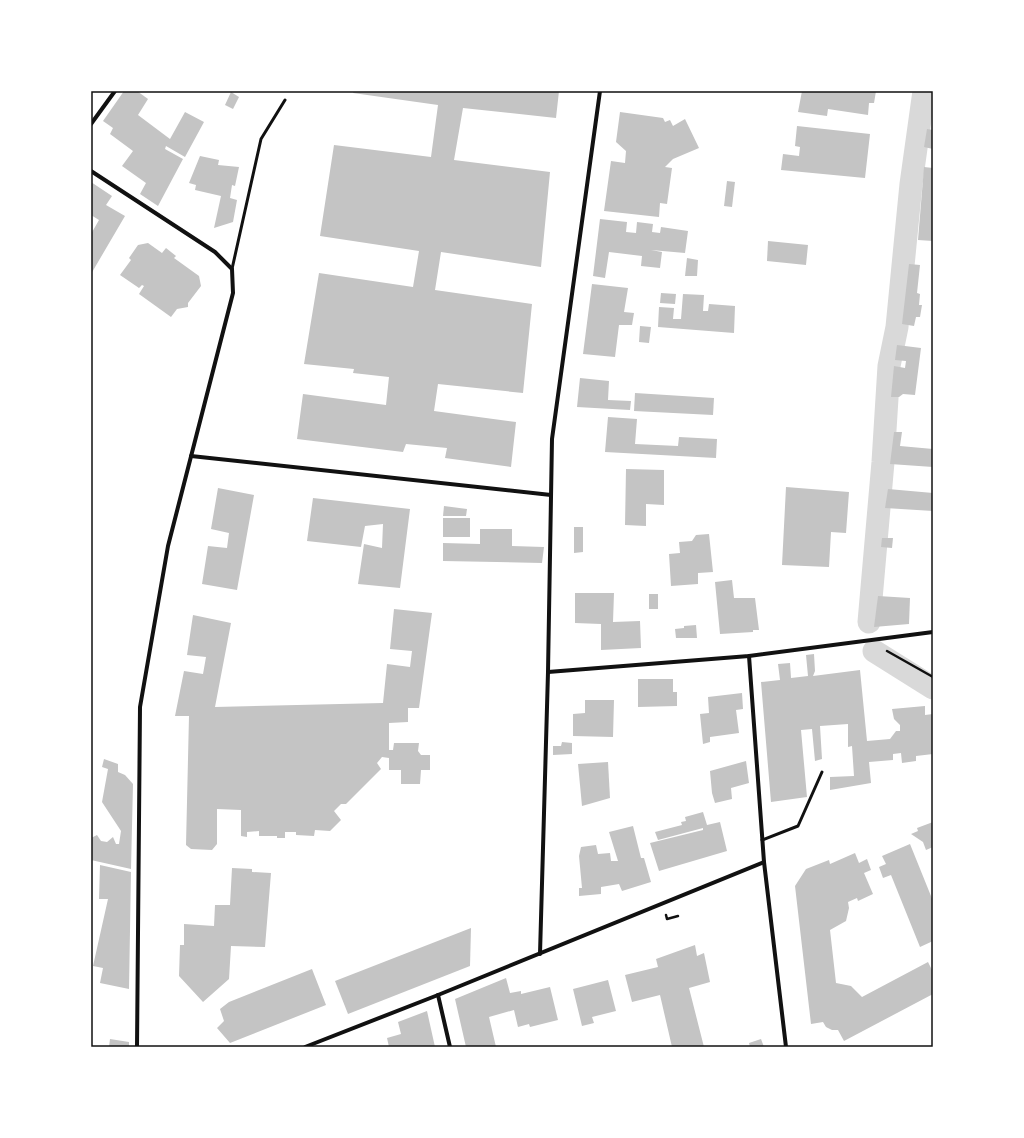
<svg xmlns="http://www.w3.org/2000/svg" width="1024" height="1138" viewBox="0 0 1024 1138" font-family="'Space Grotesk',sans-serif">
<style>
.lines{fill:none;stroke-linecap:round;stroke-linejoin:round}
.canal{stroke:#d9d9d9;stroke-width:23}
.building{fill:#c4c4c4}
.path{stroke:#111;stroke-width:2.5}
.service{stroke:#111;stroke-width:3}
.minor{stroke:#111;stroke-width:4}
.neatline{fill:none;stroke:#111;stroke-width:1.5}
</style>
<rect width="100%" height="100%" fill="#fff"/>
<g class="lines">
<g class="canal">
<polyline points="869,622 883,462 889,366 897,327 911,184 924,91"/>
<polyline points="874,651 933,688"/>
</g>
</g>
<g class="building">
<polygon points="124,91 137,91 148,99 138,115 170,139 185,112 204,122 185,157 166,146 165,149 183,159 158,206 140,194 146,183 122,166 133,151 110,134 113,128 103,121"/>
<polygon points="354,91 559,91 556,118 463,108 454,160 550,172 541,267 441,252 435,290 532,304 523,393 438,384 434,411 516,422 511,467 445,458 447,448 406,444 403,452 297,439 303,394 386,405 389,377 353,373 354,369 304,364 319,273 413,287 419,251 320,236 334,145 431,157 438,105 353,93"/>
<polygon points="802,91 876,91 874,103 869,103 868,115 828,109 827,116 798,112"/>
<polygon points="231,92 239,97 233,109 225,105"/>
<polygon points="620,112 663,118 665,122 670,120 673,126 685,119 699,148 673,159 665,167 672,168 667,204 660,203 659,217 604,211 611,161 625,163 626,151 616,142"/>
<polygon points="797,126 870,134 865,178 781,170 783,154 799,156 800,147 795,146"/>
<polygon points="927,129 933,130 933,149 924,147"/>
<polygon points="200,156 219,160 218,165 239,167 235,186 232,185 230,198 237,200 233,222 214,228 221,196 195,190 196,185 189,183"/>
<polygon points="924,167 933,168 933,241 918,240"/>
<polygon points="727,181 735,182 732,207 724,206"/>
<polygon points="91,182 112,196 106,205 125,216 91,274 91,234 99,220 91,215"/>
<polygon points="600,219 627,222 626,232 636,233 637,222 653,224 652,232 660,233 661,227 688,231 685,253 651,250 662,252 660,268 641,266 642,256 609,252 605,278 593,276"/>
<polygon points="768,241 808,245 806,265 767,261"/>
<polygon points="148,243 162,253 166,248 176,256 174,258 199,276 201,286 188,303 188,307 177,309 171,317 139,294 144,286 142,285 139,288 120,275 131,260 129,258 138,245"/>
<polygon points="687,258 698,260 697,276 685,276"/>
<polygon points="909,264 920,265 917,293 920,294 919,305 922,305 920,317 916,317 914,326 902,324"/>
<polygon points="592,284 628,288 624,312 634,313 632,325 619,325 615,357 583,354"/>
<polygon points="661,293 676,294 675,304 660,303"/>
<polygon points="683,294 704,295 703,311 708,311 709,304 735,306 734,333 658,327 659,307 674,308 673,319 681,319"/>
<polygon points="640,326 651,327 649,343 639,342"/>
<polygon points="897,345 921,348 915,395 903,394 899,397 891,397 894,366 905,368 906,361 895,360"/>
<polygon points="580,378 609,381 608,400 631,401 630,410 577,407"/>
<polygon points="635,393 714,398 713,415 634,411"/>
<polygon points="608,417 637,419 635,444 678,446 679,437 717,439 716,458 605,452"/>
<polygon points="894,432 902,432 900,446 933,449 933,467 890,464"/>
<polygon points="626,469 664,470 664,505 646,504 646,526 625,525"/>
<polygon points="786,487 849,492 846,533 831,532 829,567 782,565"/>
<polygon points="218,488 254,495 237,590 202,584 208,546 227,548 229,533 211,529"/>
<polygon points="888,489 933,493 933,511 885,508"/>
<polygon points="313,498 410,509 400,588 358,584 364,544 382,548 383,524 365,526 361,547 307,541"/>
<polygon points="444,506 467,509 466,516 443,516"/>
<rect x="443" y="518" width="27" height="19"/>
<polygon points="574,527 583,527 583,552 574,553"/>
<polygon points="480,529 512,529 512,546 544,547 542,563 443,561 443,543 480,544"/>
<polygon points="709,534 713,572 698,573 698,584 671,586 669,554 680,553 679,542 692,541 696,535"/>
<polygon points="882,538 893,538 892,548 881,547"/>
<polygon points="732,580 734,598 755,598 759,630 753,630 753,632 720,634 715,582"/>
<polygon points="575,593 614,593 613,622 640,621 641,648 601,650 601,624 575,623"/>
<rect x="649" y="594" width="9" height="15"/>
<polygon points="878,596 910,598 909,624 874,627"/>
<polygon points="394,609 432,613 419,708 408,708 408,722 389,723 389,750 393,750 394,743 419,743 418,751 421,755 430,755 430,770 421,770 420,784 401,784 401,770 389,770 389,758 382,757 377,763 381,769 346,804 341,804 334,811 341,820 330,831 315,830 314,836 296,835 296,832 285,832 285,838 277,838 277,836 259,836 259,831 247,832 247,837 241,836 241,810 217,809 217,844 212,850 191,849 186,845 189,716 175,716 184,671 203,674 206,657 187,655 193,615 231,623 215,707 383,703 387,664 410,667 412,651 390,649"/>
<polygon points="696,625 697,638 676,638 675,629 684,628 684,626"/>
<polygon points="814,654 815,671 813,676 860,670 867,741 890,739 896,731 900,731 900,725 894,719 892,709 925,706 925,715 933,714 933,754 916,756 916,761 902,763 901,753 893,754 893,760 869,762 871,783 830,790 830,777 854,776 852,746 848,747 848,724 820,726 822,759 815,761 812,729 801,730 807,797 771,802 761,682 780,680 778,664 790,663 791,678 808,676 806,655"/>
<polygon points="638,679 673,679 673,692 677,692 677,706 638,707"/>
<polygon points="742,693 743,709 736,710 739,733 710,737 710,742 703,744 700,714 709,713 708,697"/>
<polygon points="585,700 614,700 613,737 573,736 573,714 585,713"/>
<polygon points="562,742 572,743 572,754 553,755 553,746 561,746"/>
<polygon points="104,759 118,764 118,772 125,775 133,784 131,869 91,860 91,838 97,835 101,841 107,842 113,837 116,844 119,844 121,831 102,802 108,769 102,767"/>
<polygon points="746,761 749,783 731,788 732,799 715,803 712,793 710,771"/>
<polygon points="608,762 610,798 582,806 578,764"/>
<polygon points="703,812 707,825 720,822 727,851 659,871 650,843 703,830 703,828 658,840 655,832 682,825 681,822 686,821 685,817"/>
<polygon points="933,822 933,847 926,850 923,842 911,834 918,831 917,828"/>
<polygon points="633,826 641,858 644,858 651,882 622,891 619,884 601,887 601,894 579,896 579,888 582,888 579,856 581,847 596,845 598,854 610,853 611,861 618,861 609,832"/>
<polygon points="910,844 933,901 933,941 920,947 891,875 883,878 879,867 886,864 882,856"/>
<polygon points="855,853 859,863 867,859 871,870 864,873 873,894 858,901 857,898 848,902 849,908 846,921 830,930 836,983 851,986 862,997 928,962 933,972 933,994 844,1041 838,1030 832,1030 826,1027 823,1022 811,1024 795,886 806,869 829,860 830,864"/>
<polygon points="100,865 131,872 129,989 100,983 103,968 93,966 108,899 99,899"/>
<polygon points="232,868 252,869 252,872 271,873 265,947 231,946 229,979 203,1002 179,976 180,945 184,945 184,924 214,926 215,905 230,905"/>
<polygon points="471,928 470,966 348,1014 335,981"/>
<polygon points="695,945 697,956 704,953 710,982 689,988 704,1047 672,1047 660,995 632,1002 625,975 658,967 656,959"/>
<polygon points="312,969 326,1005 230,1043 217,1028 224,1021 220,1009 229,1002"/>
<polygon points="506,978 510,993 521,991 521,994 550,987 558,1020 530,1027 529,1024 518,1027 514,1010 489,1017 496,1047 466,1047 455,999"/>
<polygon points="608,980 616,1011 592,1017 594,1023 582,1026 573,989"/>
<polygon points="427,1011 435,1047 389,1047 387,1038 401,1034 398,1022"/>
<polygon points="110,1039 129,1042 129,1047 109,1047"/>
<polygon points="761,1039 764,1047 750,1047 749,1043"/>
</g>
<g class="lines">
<g class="path">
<polyline points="887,651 933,677"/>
<polyline points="666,915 667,919 678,916"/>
</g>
<g class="service">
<polyline points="232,269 261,139 285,100"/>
<polyline points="762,840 798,826 822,772"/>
</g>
<g class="minor">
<polyline points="91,124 115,91"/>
<polyline points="91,171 215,252 232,269 233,293 168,546 140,707 137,1047"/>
<polyline points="191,456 551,495"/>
<polyline points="749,656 764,862 786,1047"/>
<polyline points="548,672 749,656 933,632"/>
<polyline points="540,954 548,672 552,439 600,91"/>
<polyline points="438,995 450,1047"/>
<polyline points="305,1047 438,995 764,862"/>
</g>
</g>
<rect width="1024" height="1138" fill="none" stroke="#ffffff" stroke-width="184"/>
<rect x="92" y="92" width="840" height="954" class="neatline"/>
</svg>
